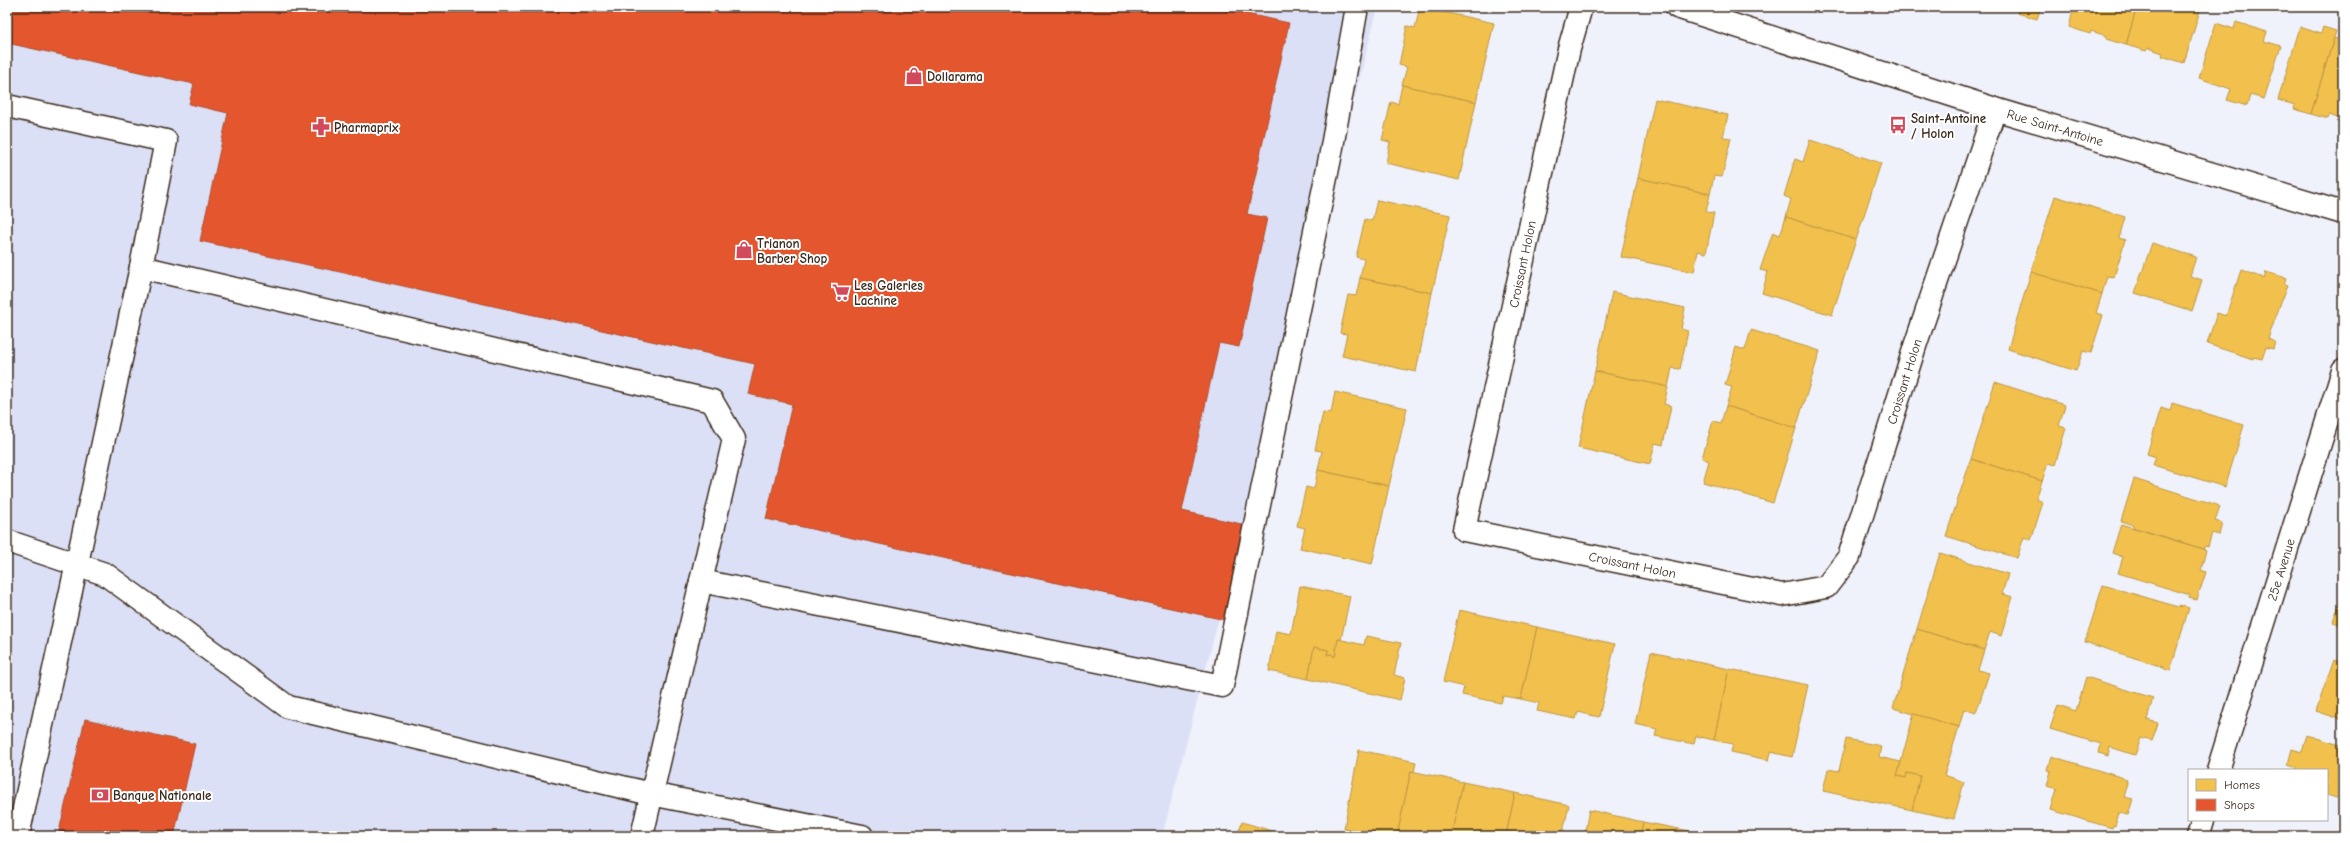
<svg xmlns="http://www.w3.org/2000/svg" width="2350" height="843" viewBox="0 0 2350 843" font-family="'Comic Neue',sans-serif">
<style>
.built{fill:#dbe0f6}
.homes{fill:#f2c14e;stroke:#bb9440}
.shops{fill:#e4572e;stroke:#b14a29}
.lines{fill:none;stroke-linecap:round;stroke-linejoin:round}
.service-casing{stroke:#3b2a1e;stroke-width:25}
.minor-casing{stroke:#3b2a1e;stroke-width:25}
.tertiary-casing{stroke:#3b2a1e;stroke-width:25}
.service{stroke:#fff;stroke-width:22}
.minor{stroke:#fff;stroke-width:22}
.tertiary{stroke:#fff;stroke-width:22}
.labels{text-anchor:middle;stroke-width:4;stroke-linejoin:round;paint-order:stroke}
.poi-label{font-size:13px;font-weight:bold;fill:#3b2a1e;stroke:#fff;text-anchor:start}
.street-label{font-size:13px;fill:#3b2a1e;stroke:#fff}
</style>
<rect width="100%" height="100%" fill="#eff1fb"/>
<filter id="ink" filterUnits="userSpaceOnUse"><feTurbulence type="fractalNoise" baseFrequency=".025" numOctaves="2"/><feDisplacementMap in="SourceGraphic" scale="8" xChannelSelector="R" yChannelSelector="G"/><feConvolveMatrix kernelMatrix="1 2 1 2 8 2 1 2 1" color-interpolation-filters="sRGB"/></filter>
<g filter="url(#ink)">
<polygon class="built" points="7,7 1378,7 1162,836 7,836"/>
<g class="homes">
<polygon points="1420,7 1494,23 1476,102 1402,85 1407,67 1399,65 1407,26 1415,28"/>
<polygon points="2011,7 2041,7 2037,19 2017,13 2018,9"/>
<polygon points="2074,7 2137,7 2126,45 2106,39 2107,36 2091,31 2090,34 2069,27"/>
<polygon points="2137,7 2201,7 2184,63 2162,56 2163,53 2148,48 2146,51 2126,45"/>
<polygon points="2236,22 2267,32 2264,41 2281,46 2264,99 2250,95 2247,106 2227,100 2231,89 2199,78 2216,23 2234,29"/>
<polygon points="2300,27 2321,34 2323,27 2336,31 2311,114 2294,109 2295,105 2278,100"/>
<polygon points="2334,38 2343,41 2343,120 2329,115 2328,119 2311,114"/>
<polygon points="1402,85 1476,102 1459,180 1386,163 1390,142 1382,140 1391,102 1398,104"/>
<polygon points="1655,99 1728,115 1723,137 1731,138 1722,177 1714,176 1710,194 1638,178"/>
<polygon points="1810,140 1881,163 1856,240 1786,217 1791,199 1784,196 1795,159 1803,162"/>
<polygon points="1638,178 1710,194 1706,212 1714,213 1706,253 1698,251 1694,272 1621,257"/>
<polygon points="2055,196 2125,217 2119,238 2125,240 2114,277 2107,276 2102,294 2031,272"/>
<polygon points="1377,200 1450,215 1432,293 1360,278 1364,259 1356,257 1365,219 1372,221"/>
<polygon points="1786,217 1856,240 1832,315 1762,293 1768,272 1760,270 1773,232 1780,235"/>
<polygon points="2152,243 2196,257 2190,276 2202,280 2192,311 2135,293"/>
<polygon points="2241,270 2264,278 2266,272 2286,278 2284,284 2287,285 2268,339 2275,342 2273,349 2266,347 2262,359 2253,357 2253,359 2207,344 2217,313 2226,316"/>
<polygon points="2031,272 2102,294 2096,313 2103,315 2091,353 2083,351 2076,371 2008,349"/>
<polygon points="1360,278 1432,293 1416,372 1342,356 1347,334 1340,333 1348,295 1356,296"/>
<polygon points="1612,292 1685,308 1681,329 1688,331 1680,369 1672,368 1668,387 1595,371"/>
<polygon points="1751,330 1820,351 1796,428 1726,406 1732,387 1725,385 1736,347 1745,350"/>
<polygon points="1595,371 1668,387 1664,404 1671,406 1663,445 1655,443 1650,464 1578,448"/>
<polygon points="1995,382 2065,405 2059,426 2066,428 2055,465 2048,463 2042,481 1971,459"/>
<polygon points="1335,392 1407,408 1389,486 1318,470 1322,451 1315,450 1323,412 1331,413"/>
<polygon points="2172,403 2244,425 2225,487 2153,465 2156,457 2147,454 2161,408 2170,411"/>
<polygon points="1726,406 1796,428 1773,503 1703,482 1709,461 1702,458 1713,421 1721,423"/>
<polygon points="1971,459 2042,481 2036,499 2043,502 2031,540 2024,537 2017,558 1946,536"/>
<polygon points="1318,470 1389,486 1372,564 1300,548 1305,528 1297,526 1306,487 1314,489"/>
<polygon points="2134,479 2217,505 2220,507 2215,521 2222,523 2219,535 2212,533 2208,547 2205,546 2203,549 2133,527 2133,525 2121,521"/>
<polygon points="2121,524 2206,550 2201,570 2206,572 2197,600 2189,598 2190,595 2118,573 2123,557 2112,553"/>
<polygon points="1940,553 2008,574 2002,594 2013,597 2001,636 1990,632 1984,650 1917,629"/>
<polygon points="2103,585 2182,608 2179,605 2189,608 2170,671 2160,667 2163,667 2085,642"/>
<polygon points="1300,586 1350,596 1341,640 1338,639 1335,657 1331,654 1327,655 1328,650 1314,647 1308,679 1269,671 1276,631 1291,634"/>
<polygon points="2343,594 2343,625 2333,622"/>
<polygon points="1459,610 1537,627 1521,699 1503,696 1501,703 1462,695 1464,687 1443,682"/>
<polygon points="1537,627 1615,644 1599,717 1578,712 1576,719 1537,711 1539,703 1521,699"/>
<polygon points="1917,629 1984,650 1978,670 1989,673 1976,713 1964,709 1959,727 1893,708"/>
<polygon points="1366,636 1401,643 1394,675 1405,678 1400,700 1308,679 1314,647 1328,650 1327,655 1331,654 1335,657 1338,639 1364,645"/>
<polygon points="1651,652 1729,669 1714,740 1696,736 1694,744 1655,736 1657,729 1635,724"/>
<polygon points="2334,659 2343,662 2343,720 2316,711"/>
<polygon points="1729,669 1808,685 1792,757 1771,752 1769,760 1731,752 1733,744 1714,740"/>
<polygon points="2086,677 2153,698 2147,720 2158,723 2152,741 2141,738 2135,755 2110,747 2108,756 2099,753 2101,744 2050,729 2058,705 2076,711"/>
<polygon points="1914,714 1959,727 1944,775 1964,782 1954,819 1912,810 1920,776 1907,773 1906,778 1897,776"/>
<polygon points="2307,735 2343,746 2343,800 2327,795 2327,770 2296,770 2297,767 2288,764 2292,749 2302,752"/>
<polygon points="1846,739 1881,746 1879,757 1901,762 1897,776 1906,778 1907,773 1920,776 1912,810 1823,791 1828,769 1839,771"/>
<polygon points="1359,750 1416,762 1414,772 1411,771 1397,836 1383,836 1344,828"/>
<polygon points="2051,756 2127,779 2126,783 2128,783 2124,797 2133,799 2128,815 2119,813 2115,826 2113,825 2112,828 2051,810 2057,789 2047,786 2051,771 2047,770"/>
<polygon points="1411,771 1463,782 1451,836 1397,836"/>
<polygon points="1463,782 1515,793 1506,836 1451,836"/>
<polygon points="1515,793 1569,805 1562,836 1506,836"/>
<polygon points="1589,810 1643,822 1640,836 1584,836"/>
<polygon points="1242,822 1289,836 1237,836"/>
<polygon points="1643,822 1695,832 1694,836 1640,836"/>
<polygon points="1695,832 1713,836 1694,836"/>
</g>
<g class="shops">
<polygon points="7,7 1214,7 1289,23 1247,214 1267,218 1239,347 1219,343 1182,511 1246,525 1225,620 766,519 792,404 748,394 755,364 200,241 228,113 189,104 194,84 7,43"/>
<polygon points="85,719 195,744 174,836 58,836"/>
</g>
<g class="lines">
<g class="service-casing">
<g id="service">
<polyline points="7,106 166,141 141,267 712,401 734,439 642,836"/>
<polyline points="7,541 105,574 288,707 651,794 862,836"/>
<polyline points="701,581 1222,686 1330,158 1357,7"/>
<polyline points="18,836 141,267"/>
</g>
</g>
<g class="minor-casing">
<g id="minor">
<path id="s1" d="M1581,7L1569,49L1464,530L1782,595L1826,587L1849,557L1915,346L1995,109"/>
<path id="s2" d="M2218,770L2343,370"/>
<polyline points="2198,836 2203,820"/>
</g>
</g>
<g class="tertiary-casing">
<g id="tertiary">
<path id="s3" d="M1677,7L1995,109L2343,213"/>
</g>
</g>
<use href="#service" class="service"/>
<use href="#minor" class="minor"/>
<use href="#tertiary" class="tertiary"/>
</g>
</g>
<defs>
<g id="shop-bare" transform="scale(1.38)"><path d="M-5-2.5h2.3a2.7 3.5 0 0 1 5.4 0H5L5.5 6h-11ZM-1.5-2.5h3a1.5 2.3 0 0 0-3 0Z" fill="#d1495b" stroke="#fff" stroke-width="2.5" paint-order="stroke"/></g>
<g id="bus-bare" transform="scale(1.38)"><path d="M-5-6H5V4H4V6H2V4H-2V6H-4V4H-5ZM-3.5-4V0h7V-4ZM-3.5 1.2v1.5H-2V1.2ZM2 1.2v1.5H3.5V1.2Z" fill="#d1495b" stroke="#fff" stroke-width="2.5" paint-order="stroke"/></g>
<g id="pharmacy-bare" transform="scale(1.38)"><path d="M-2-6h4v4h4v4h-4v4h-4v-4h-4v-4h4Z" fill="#d1495b" stroke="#fff" stroke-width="2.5" paint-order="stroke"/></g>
<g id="supermarket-bare" transform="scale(1.38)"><path d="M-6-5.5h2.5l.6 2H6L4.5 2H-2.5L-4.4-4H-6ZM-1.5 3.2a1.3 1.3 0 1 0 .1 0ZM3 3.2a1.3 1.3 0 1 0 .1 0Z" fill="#d1495b" stroke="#fff" stroke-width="2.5" paint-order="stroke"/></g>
<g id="bank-bare" transform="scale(1.38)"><path d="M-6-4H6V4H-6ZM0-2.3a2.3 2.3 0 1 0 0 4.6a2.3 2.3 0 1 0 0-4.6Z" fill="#d1495b" stroke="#fff" stroke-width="2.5" paint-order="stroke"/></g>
</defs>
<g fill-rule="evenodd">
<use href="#shop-bare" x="914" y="76"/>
<use href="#bus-bare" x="1898" y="125"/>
<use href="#pharmacy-bare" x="321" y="127"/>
<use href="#shop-bare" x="744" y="250"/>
<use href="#supermarket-bare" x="841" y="292"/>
<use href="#bank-bare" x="100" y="795"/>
</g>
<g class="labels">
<g class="poi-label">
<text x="927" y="81">Dollarama</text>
<text x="1911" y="123">Saint-Antoine<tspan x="1911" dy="15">/ Holon</tspan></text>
<text x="334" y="132">Pharmaprix</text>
<text x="757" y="248">Trianon<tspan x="757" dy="15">Barber Shop</tspan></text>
<text x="854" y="290">Les Galeries<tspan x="854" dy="15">Lachine</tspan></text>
<text x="113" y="800">Banque Nationale</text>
</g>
<g class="street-label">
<text dy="5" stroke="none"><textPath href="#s3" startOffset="397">Rue Saint-Antoine</textPath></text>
<text transform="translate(1522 264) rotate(-78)" y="5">Croissant Holon</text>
<text dy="5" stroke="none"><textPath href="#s1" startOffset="1127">Croissant Holon</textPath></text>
<text dy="5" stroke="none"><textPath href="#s1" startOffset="708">Croissant Holon</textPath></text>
<text dy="5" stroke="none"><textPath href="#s2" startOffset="210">25e Avenue</textPath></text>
</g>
</g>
<rect width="2350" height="843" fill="none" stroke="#fff" stroke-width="24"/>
<rect x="12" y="12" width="2326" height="819" fill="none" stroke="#3b2a1e" stroke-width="1.5" filter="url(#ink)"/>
<rect x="2188" y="769" width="140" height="52" fill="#ffffff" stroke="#b1aaa5"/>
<rect x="2196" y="779" width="20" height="12" fill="#f2c14e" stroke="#b1aaa5"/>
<text x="2224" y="789" font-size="12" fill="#3b2a1e">Homes</text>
<rect x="2196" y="799" width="20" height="12" fill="#e4572e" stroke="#b1aaa5"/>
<text x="2224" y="809" font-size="12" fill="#3b2a1e">Shops</text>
</svg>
